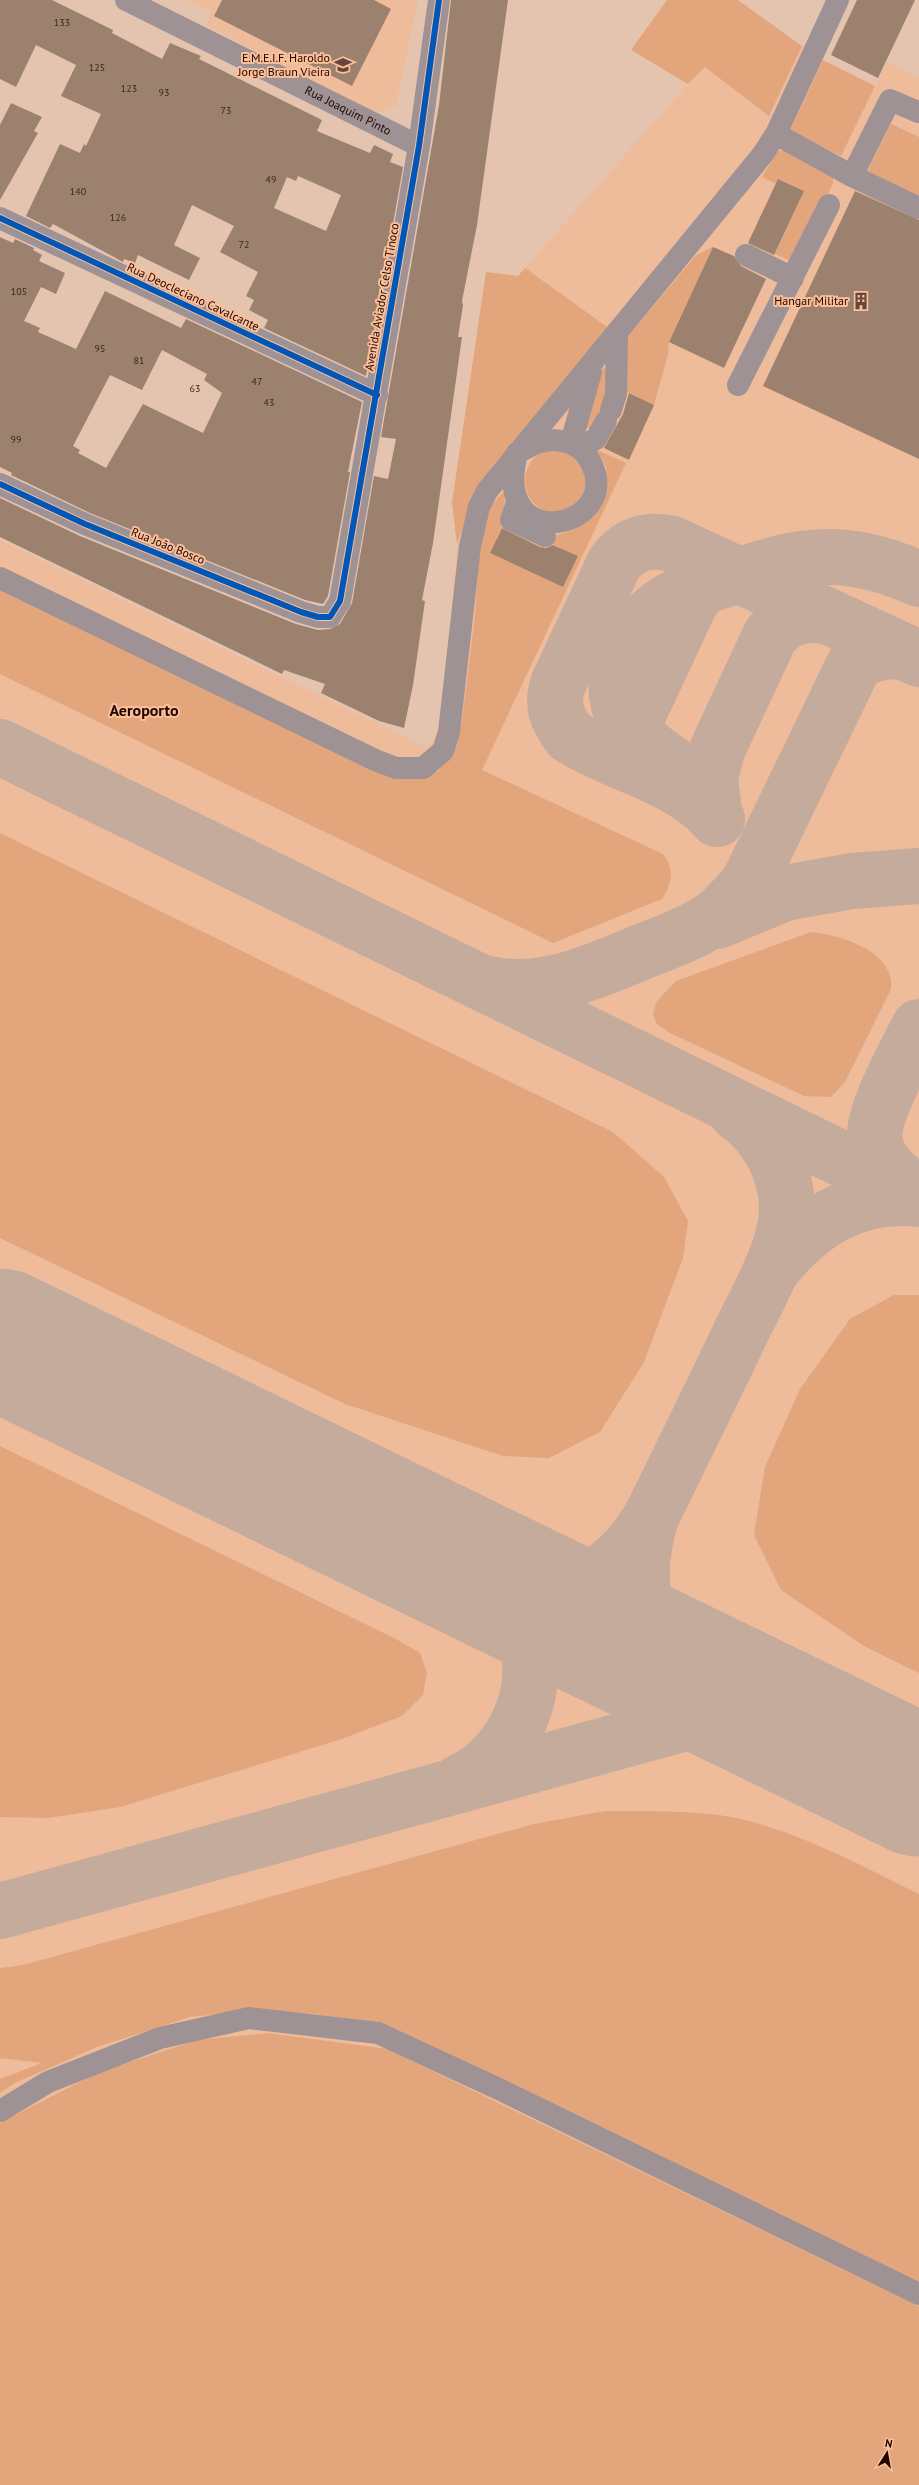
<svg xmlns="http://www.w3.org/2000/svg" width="919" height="2485" viewBox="0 0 919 2485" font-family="'PT Sans',sans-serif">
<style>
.built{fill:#eebb9b}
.green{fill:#e3a67c}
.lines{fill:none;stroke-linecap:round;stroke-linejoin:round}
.taxiway{stroke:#c5ab9c;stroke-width:56}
.runway{stroke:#c5ab9c;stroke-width:141}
.building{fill:#9c816e;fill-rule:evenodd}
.minor{stroke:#9e9295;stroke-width:22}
.cycleway-casing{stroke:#fbbf99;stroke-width:8}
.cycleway{stroke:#0057b8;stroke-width:6}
.labels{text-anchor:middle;stroke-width:4;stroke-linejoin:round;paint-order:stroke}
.number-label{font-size:10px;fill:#3e251c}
.poi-label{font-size:12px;fill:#1f0600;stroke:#fbbf99;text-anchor:end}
.street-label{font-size:12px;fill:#1f0600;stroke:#fbbf99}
.district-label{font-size:16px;font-weight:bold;fill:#1f0600;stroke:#fbbf99}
</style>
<rect width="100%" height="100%" fill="#e5c4af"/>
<g class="built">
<polygon points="187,0 418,0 396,106 372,114 207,25 211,12"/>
<polygon points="667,0 802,46 823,60 875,86 887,62 919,78 919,2306 387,2049 99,2072 0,2123 0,540 427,748 436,735 445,697 457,544 452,503 486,272 518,276 688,84 631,50"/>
</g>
<g class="green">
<polygon points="667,0 738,0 802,46 769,116 705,67 688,84 631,50"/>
<polygon points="823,60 875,86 841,156 790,131"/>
<polygon points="891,124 919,137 919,196 867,172"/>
<polygon points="784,150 833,178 833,184 795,259 791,261 775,254 804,191 779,179 776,184 762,177 777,152"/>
<polygon points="713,247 669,342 668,354 654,405 628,392 623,402 625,340 696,255"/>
<polygon points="525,268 610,329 471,502 457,544 452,503 486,272 518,276"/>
<polygon points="603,367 608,370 610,396 594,428 583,428"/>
<path d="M546,449L574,452L589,474L582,501C576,504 567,511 560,512C526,518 509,468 546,449Z"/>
<path d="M595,449L626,463L482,770L663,854C675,869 672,883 662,899L553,943L0,674V587L425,776L438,771L447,761L458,739L462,721L475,615L478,570L477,546L491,506L505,490L504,522L490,553L563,587L578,556L544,540L577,528L589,518L607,484L606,466Z"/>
<polygon points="0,833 613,1132 664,1177 688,1221 683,1258 644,1362 600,1432 549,1458 503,1456 345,1404 0,1238"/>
<path d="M811,932C840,935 895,951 891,989L845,1082L831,1097L804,1096L670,1033L657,1024L653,1014L656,1002L676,981Z"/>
<polygon points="894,1295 919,1295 919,1673 864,1646 781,1590 754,1535 765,1467 800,1389 850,1319"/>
<polygon points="0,1446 396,1639 420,1653 427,1673 423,1695 402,1716 339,1740 120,1807 48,1818 0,1817"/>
<path d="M605,1811C648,1811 705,1810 745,1820C807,1836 862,1866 919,1894V2284L421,2041L380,2027L316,2014L259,2010L190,2017L97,2047L15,2083L0,2093V2079L42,2063L0,2058V1968L23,1965L534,1824Z"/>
<polygon points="268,2033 387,2049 919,2306 919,2485 0,2485 0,2123 99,2072 198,2040"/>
</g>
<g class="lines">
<g class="taxiway">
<polyline points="632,736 635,721 691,601 699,591"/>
<polyline points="0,747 801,1139 840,1158 919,1189"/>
<path d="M684,772C663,758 638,742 625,720C600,674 634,618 677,597C696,588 717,582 737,576C765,567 795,557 825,557C858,556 890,566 919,579"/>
<path d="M717,819C680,776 617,766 570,736C557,719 551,705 558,684L614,564C628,544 648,538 672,544L916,657"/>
<path d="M717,819L714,811L710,779L717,750L770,636C786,616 805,612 829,617"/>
<polyline points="717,921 785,893 852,881 919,876"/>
<path d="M489,984C544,996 595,971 644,951C666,942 688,935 708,922C724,913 737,896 749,882L855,663C875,651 897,646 919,659"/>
<path d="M899,1179C887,1168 878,1159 875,1142C870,1116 907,1052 919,1027"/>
<path d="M770,1272C808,1223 855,1192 919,1199"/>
<path d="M651,1517C635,1569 637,1627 681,1665L772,1714"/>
<path d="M458,1563C478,1570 498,1581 518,1585C580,1598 621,1567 651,1517C681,1456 711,1395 740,1334C757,1299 786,1250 787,1210C787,1171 768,1135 736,1112"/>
<path d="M460,1782C514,1757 544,1690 524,1633C514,1605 492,1585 468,1569"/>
<polyline points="0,1911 711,1716 756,1715 785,1720"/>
</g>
<polyline class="runway" points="0,1339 919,1786"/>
</g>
<g class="building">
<path d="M0,0H52L113,30L112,33L162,59L170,43L201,56L199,59L322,120L317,131L370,153L374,145L393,154L390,162L403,167L366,376L264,328L268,320L249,310L254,300L246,296L258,272L220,252L234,226L192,205L174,245L200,258L189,280L138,255L135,263L124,259L123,262L53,224L50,228L26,216L60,144L80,153L84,144L86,146L101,114L61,96L76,65L36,45L16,87L0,79ZM298,176L341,195L326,231L274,208L287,177L296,181Z"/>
<polygon points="222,0 374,0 391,9 352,86 214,16"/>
<polygon points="451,0 508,0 477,225 462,301 463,305 458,337 462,337 433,543 422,600 425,601 413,685 404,728 379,721 321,693 325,684 284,670 282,674 0,537 0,498 80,536 296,624 318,630 330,629 340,624 352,603 374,476 388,479 396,439 381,437 439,105"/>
<polygon points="857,0 915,0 878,78 831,55"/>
<polygon points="11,103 42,117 34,131 38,133 0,200 0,125"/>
<polygon points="778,179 804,191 774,255 748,243"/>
<polygon points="855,191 919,220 919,459 763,386"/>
<path d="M0,237L13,243L15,239L34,248L33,250L42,255L39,261L65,273L56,294L41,287L24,321L40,328L38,332L76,349L105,291L181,328L186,319L362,402L348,472H350L328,596L323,604L305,600L90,513L11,475L12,473L0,467ZM162,350L207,374L204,380L222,393L203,433L143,404L106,468L78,453L80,450L73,446L110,375L142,390Z"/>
<polygon points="713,247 734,256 741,266 766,279 724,368 669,342"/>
<polygon points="629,393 654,405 629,460 604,448 623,414"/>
<polygon points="502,528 540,547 546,548 553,545 578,556 563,587 490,553"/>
</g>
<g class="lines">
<g class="minor">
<path id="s1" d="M126,0L419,146"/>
<polyline points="776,134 852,176 919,208"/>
<polyline points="852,176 890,100 918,112"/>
<polyline points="0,218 377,395"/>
<polyline points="746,255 793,278"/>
<polyline points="591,372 574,432 578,447 596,439 606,421"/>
<polyline points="738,385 829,205"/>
<polyline points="611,410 616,394 617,335"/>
<path d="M550,440C567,440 582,445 590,461C627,528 490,559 517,453L536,443Z"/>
<polyline points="0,484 85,524 301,612 318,617 330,617 340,601 419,146 439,0"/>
<polyline points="517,503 511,520 545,536"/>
<polyline points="0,578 375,760 396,768 423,768 443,751 449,732 470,546 479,507 487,491 763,154 776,134 838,0"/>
<polyline points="0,2111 48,2082 160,2038 249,2018 378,2033 503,2091 919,2294"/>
</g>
<g class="cycleway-casing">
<g id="cycleway">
<polyline points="0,218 377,395"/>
<polyline points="0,484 85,524 301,612 318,617 330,617 340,601 419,146 439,0"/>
</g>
</g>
<use href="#cycleway" class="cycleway"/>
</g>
<defs>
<g id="school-bare" transform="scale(1.38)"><path d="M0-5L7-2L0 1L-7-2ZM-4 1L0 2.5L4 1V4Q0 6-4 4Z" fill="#64483d" stroke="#fbbf99" stroke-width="2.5" paint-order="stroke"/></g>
<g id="building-bare" transform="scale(1.38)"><path d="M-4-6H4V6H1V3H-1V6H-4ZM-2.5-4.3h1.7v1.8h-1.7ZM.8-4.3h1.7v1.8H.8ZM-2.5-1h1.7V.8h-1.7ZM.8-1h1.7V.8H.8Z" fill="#64483d" stroke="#fbbf99" stroke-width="2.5" paint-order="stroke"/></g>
</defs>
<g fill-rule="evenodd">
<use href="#school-bare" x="343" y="65"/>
<use href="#building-bare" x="861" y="301"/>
</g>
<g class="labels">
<g class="number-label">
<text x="62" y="26">133</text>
<text x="97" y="71">125</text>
<text x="129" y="92">123</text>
<text x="164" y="96">93</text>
<text x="226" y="114">73</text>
<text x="271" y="183">49</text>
<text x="78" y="195">140</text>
<text x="118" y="221">126</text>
<text x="244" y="248">72</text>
<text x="19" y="295">105</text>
<text x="100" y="352">95</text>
<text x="139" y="364">81</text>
<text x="257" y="385">47</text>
<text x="195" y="392">63</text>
<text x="269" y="406">43</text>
<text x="16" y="443">99</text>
</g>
<g class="poi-label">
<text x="330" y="62">E.M.E.I.F. Haroldo<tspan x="330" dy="14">Jorge Braun Vieira</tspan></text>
<text x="848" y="305">Hangar Militar</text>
</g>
<g class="street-label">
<text dy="4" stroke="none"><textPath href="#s1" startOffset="248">Rua Joaquim Pinto</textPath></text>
<text transform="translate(193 297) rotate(25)" y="4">Rua Deocleciano Cavalcante</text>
<text transform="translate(382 297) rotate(-80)" y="4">Avenida Aviador Celso Tinoco</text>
<text transform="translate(168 546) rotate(22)" y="4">Rua João Bosco</text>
</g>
<g class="district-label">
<text x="144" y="716">Aeroporto</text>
</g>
</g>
<g transform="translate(887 2453) rotate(11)" stroke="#fbbf99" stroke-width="3" paint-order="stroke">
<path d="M0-3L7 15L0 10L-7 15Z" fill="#1f0600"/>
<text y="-6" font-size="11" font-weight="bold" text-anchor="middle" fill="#1f0600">N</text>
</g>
</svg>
